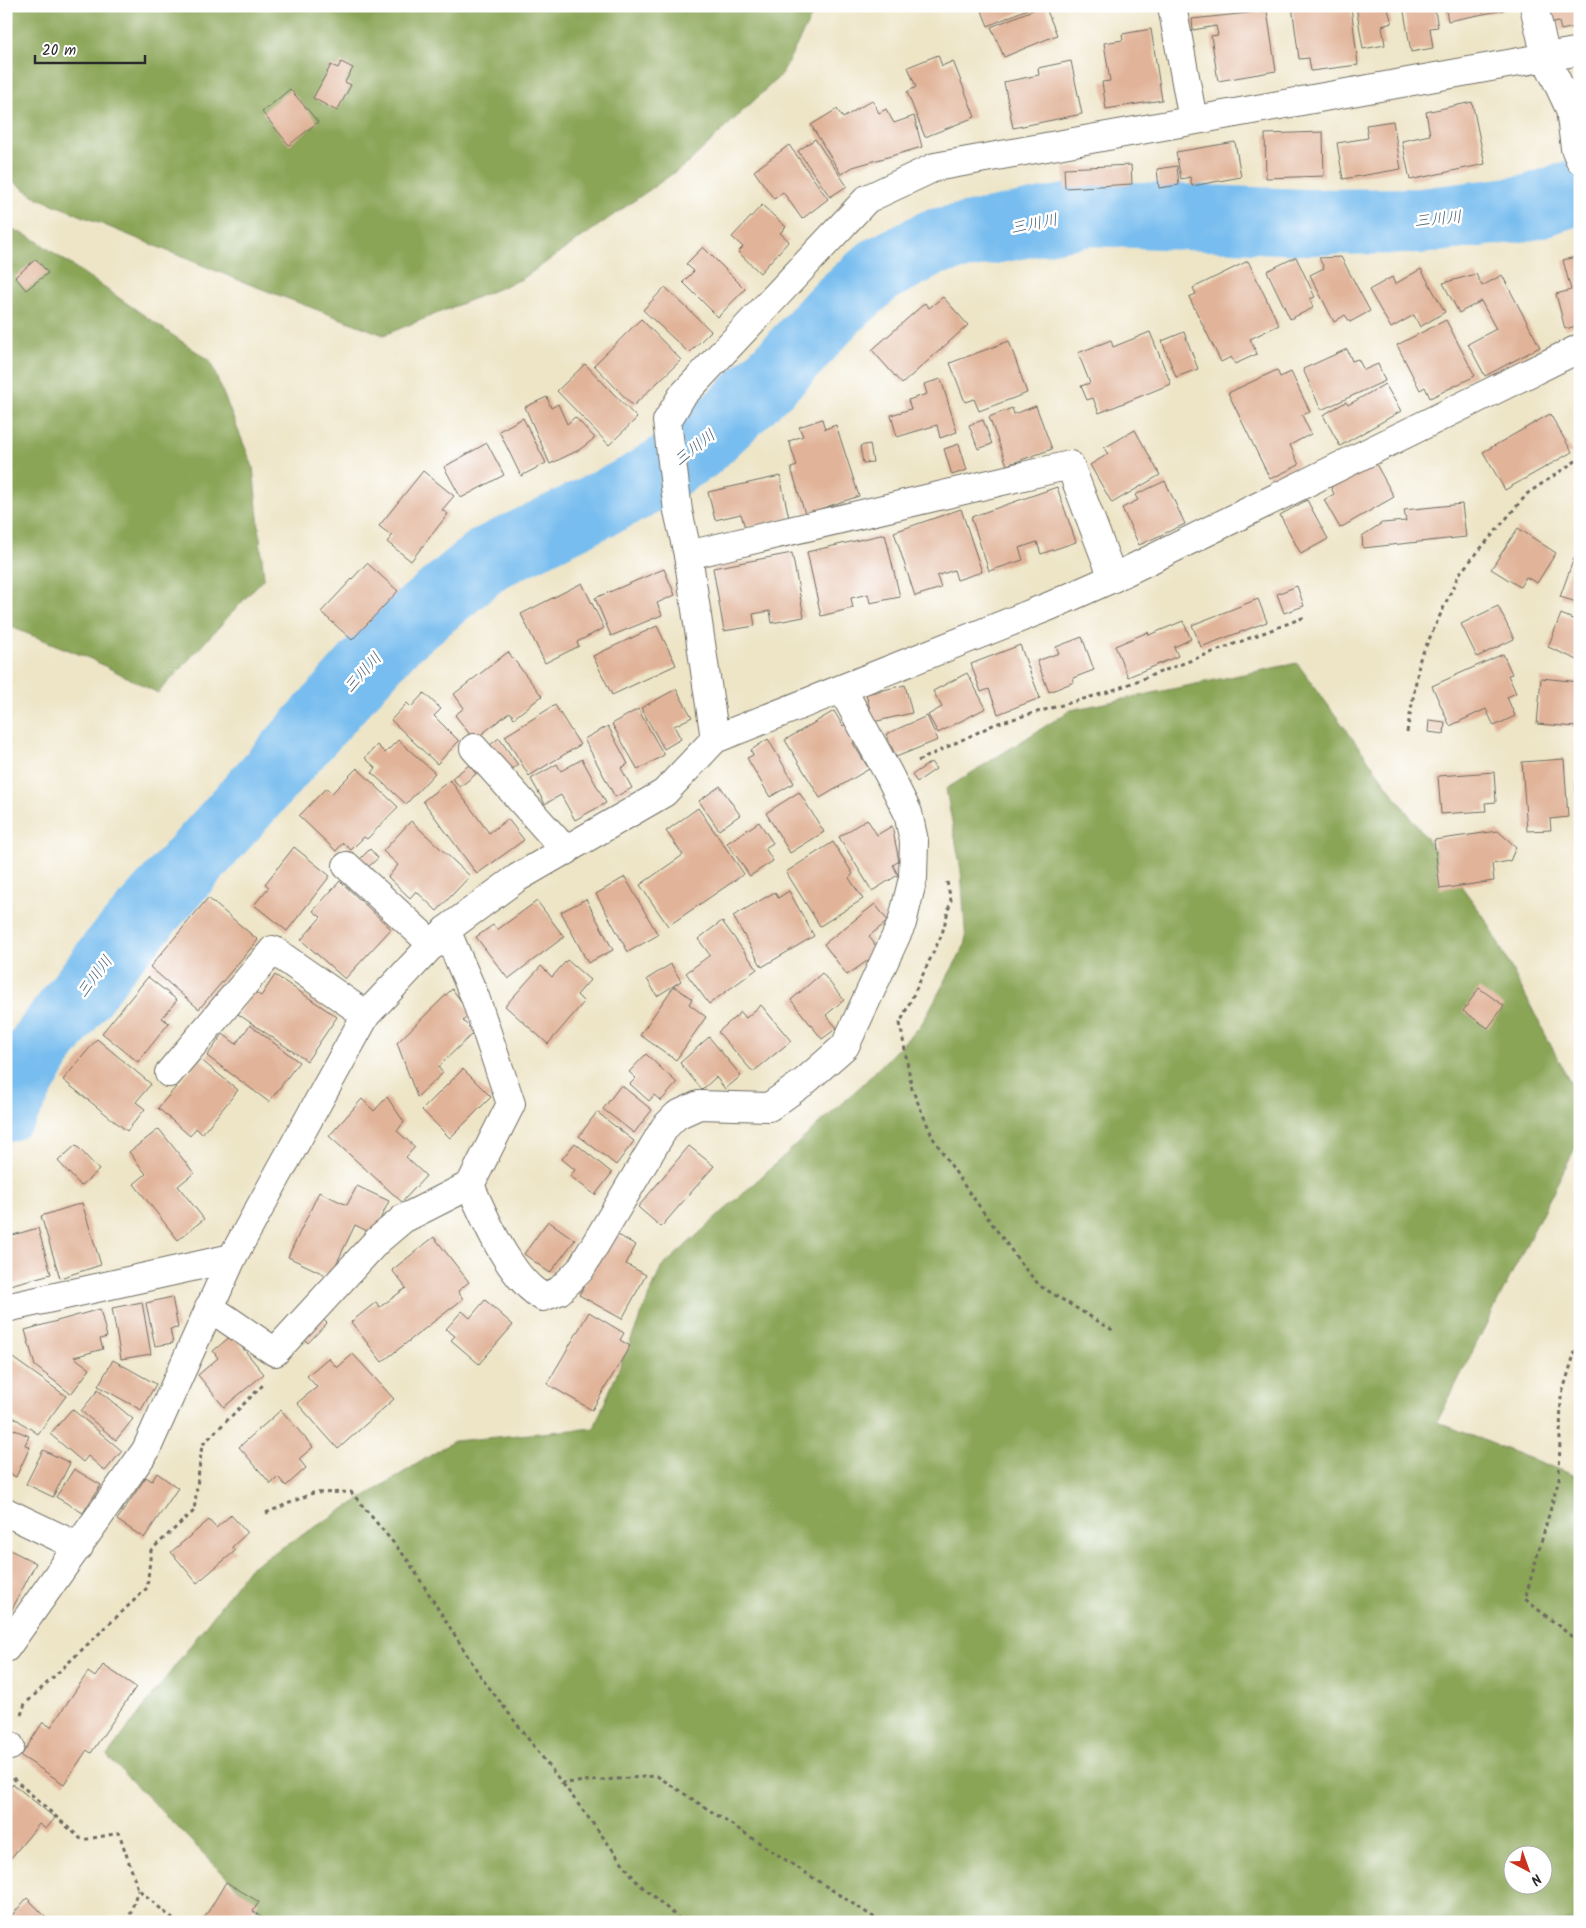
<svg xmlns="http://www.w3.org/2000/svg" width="1586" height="1928" viewBox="0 0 1586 1928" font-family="Kalam,'Klee One',sans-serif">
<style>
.forest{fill:#8aa557;stroke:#5a6841;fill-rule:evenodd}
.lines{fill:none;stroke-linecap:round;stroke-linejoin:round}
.river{stroke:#78bdef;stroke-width:66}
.building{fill:#e1b499}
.minor-casing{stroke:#6f6c62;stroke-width:30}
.path{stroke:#6f6c62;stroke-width:3;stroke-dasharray:4 4;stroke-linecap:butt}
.minor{stroke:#fff;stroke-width:28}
.labels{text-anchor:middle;stroke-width:5;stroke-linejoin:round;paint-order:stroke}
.water-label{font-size:16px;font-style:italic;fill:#465e70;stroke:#fff}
</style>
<rect width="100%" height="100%" fill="#fff"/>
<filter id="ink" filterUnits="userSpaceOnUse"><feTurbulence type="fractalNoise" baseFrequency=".02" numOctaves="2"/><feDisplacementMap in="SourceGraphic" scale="10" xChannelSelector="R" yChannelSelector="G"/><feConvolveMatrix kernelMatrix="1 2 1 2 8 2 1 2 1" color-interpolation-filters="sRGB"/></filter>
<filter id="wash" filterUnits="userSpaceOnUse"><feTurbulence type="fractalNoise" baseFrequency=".0096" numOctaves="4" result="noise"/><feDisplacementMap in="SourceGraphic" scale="20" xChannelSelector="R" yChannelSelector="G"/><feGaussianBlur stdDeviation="1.12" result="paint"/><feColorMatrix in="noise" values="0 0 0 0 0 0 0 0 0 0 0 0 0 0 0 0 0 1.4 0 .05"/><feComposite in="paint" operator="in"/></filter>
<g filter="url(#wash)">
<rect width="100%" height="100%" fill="#eee5c7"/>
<g class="forest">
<polygon points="6,6 817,6 781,75 688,163 522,279 384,335 241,281 38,198 6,177"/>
<polygon points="6,226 34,239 210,361 253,467 264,578 158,693 91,659 16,629 6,623"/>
<path d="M1297,663L1487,921L1580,1102V1138L1437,1422L1580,1478V1922H271L107,1756L249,1568L454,1441L594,1428L661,1268L862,1085L921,1025L966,943L961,870L946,789L1071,710ZM1514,1856H1544V1886H1514Z"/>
</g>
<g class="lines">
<polyline class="river" points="6,1109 42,1045 112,953 391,640 488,559 635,488 696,449 783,366 835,309 879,270 934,242 1088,213 1305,222 1420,221 1528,208 1580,191"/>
</g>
<g id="blocks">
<g class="building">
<polygon points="980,6 1034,6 988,26"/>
<polygon points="1042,6 1045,6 1057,35 1004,57 991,27"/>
<polygon points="1292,6 1351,6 1358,65 1311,71 1309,58 1299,59"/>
<polygon points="1356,6 1387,6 1392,23 1382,26 1385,45 1363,49"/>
<polygon points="1403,6 1434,6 1438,27 1430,28 1433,48 1411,52"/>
<polygon points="1445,6 1503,6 1504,10 1448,21"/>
<polygon points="1549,6 1580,6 1580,26 1561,30 1559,22 1552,23"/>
<polygon points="1267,11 1276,71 1218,81 1211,36 1218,35 1216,26 1193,30 1192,19"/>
<polygon points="1151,29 1162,100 1106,109 1102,82 1110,81 1104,43 1123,40 1122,34"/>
<polygon points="938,55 942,66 953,61 975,117 925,137 907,92 916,87 908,67"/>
<polygon points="1071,61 1082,114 1013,128 1004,82 1039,75 1038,68"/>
<polygon points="341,62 353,68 345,82 351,85 337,111 313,98 331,65 338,68"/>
<polygon points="290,89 318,122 289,145 262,112"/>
<polygon points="872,100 879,113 886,109 894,123 914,116 922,147 853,167 841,174 811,125 837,109 843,118"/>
<polygon points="1472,102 1485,164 1410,180 1402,141 1430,135 1426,112"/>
<polygon points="1393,121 1401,169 1343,179 1337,143 1368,138 1366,125"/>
<polygon points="1323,132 1324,176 1266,178 1265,134"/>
<polygon points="815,139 847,186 830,197 798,151"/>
<polygon points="1235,142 1241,177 1192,186 1190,177 1181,179 1176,152"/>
<polygon points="789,145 828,199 802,219 783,192 774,199 754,171"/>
<polygon points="1131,165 1132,184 1065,188 1064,168"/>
<polygon points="1177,166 1179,185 1159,188 1157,169"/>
<polygon points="762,205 786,227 780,233 789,241 760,273 738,252 743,247 732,237"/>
<polygon points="703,247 745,289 718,317 683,282 694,271 686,264"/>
<polygon points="1580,256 1580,325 1565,329 1556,294 1571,290 1563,260"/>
<polygon points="1296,257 1315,297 1310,299 1313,308 1290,319 1267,271"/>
<polygon points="1341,257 1370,311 1350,322 1345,315 1334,322 1310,275 1324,268 1319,258"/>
<polygon points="36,259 48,273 26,290 15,277"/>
<polygon points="1248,261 1279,325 1250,339 1257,354 1235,364 1231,357 1221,362 1189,297 1196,294 1193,288"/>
<polygon points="1421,269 1445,312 1420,327 1414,315 1391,328 1369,290 1392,277 1395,284"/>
<polygon points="1476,274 1482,286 1502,275 1540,347 1485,376 1468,344 1496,329 1481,301 1459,313 1443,283"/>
<polygon points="665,287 711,331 689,353 643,310"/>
<polygon points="943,297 968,325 902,384 872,350 925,303 929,308"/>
<polygon points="641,319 681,360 633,406 594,365"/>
<polygon points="1446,320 1475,376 1430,398 1425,387 1420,390 1397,345"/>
<polygon points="1150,332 1171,384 1099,413 1093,398 1087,400 1081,386 1090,383 1078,353 1111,340 1113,347"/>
<polygon points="1184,332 1198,369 1176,377 1162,341"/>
<polygon points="1009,341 1027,393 979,411 974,399 965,402 950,363"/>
<polygon points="1347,349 1352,361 1358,359 1364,370 1378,364 1385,381 1321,410 1303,369"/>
<polygon points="585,364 637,418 609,445 557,391"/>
<polygon points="1277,370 1280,377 1291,372 1310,412 1302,415 1311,434 1290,445 1299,465 1270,479 1228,393"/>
<polygon points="941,379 957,432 940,438 937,425 897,437 891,415 911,409 908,400 927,394 924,384"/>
<polygon points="1385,384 1401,411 1340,446 1323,415 1346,402 1348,405"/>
<polygon points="547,397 551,408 558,404 567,424 575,417 595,438 579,450 550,464 525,407"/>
<polygon points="1036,406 1052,449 1007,465 989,417 1012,408 1014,414"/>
<polygon points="1550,414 1572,452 1505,490 1483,452"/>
<polygon points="523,418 546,463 521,476 499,431"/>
<polygon points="822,419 825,429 836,425 859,496 805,514 791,468 797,466 789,441 803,436 799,427"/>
<polygon points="983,420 992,444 978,449 969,425"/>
<polygon points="1135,430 1160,475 1112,503 1090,465 1108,454 1104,448"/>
<polygon points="487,443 504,475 461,498 444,467"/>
<polygon points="870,444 873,462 863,463 860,446"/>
<polygon points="959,444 967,470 952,475 944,449"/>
<polygon points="1375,462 1394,497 1340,528 1324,500 1334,494 1331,487"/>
<polygon points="423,471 454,496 442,510 448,514 411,561 387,542 392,536 379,526"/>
<polygon points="780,476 789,518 745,528 741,514 715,520 708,492"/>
<polygon points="1165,481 1185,524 1139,545 1122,508 1138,500 1135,495"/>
<polygon points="1057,487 1076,542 1041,554 1037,542 1019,548 1023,560 989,571 971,517"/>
<polygon points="1307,500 1328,539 1301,554 1280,515"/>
<polygon points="1462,504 1466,537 1363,548 1362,536 1382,523 1406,521 1404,510"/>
<polygon points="961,509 982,572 957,580 954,570 937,576 941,588 915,596 894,532"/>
<polygon points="1518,528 1556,553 1537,583 1526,577 1520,587 1491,569"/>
<polygon points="885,534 900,597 870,603 868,594 851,598 853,608 821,616 807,552"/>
<polygon points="792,553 804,617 772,623 770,611 753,614 755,626 724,631 713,568"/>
<polygon points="1574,558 1580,560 1580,603 1560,597"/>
<polygon points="367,563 398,591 352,640 321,612"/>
<polygon points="664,569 675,595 657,603 662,615 611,636 595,598"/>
<polygon points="582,583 604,628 577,642 579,646 545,663 521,614"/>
<polygon points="1297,586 1304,606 1284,613 1277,594"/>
<polygon points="1258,599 1267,622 1201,647 1192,625"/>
<polygon points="1498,606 1514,639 1477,657 1461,624"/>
<polygon points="1561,614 1580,622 1580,661 1548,647"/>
<polygon points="1183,621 1191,639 1174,647 1178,656 1128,677 1115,646 1148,632 1149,635"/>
<polygon points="657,626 676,665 612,695 593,656"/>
<polygon points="1082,637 1094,670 1073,678 1074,682 1049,692 1037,661 1059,653 1056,647"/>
<polygon points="1020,645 1040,698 998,714 989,689 981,692 971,664"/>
<polygon points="508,652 542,696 514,718 510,712 474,740 455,715 464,708 454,694"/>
<polygon points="1503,654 1512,674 1508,675 1516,693 1507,697 1515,716 1494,726 1486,709 1450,726 1432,686"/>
<polygon points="967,673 986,708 938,733 928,715 942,707 933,691"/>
<polygon points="1541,678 1580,682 1577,727 1537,724"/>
<polygon points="905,685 912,713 873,722 866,694"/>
<polygon points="676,689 692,717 674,726 681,739 664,749 641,708"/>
<polygon points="424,693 441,709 434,716 459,741 437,764 391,720 407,703 411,707"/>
<polygon points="555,705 580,745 529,776 505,736"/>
<polygon points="638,709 664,755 638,770 612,724"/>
<polygon points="834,711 843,726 847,723 858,741 853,743 869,769 820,798 785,740"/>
<polygon points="927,716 938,740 896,757 886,734"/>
<polygon points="1429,720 1445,722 1444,734 1428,732"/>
<polygon points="608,726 628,764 621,768 632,788 615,797 584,739"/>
<polygon points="499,738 518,765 508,772 489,746"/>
<polygon points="768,739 794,783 770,797 747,758 753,755 751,750"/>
<polygon points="398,740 435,773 406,804 372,773 376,768 365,758 377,745 385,753"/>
<polygon points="582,759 606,803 575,820 561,795 545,804 531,779 557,764 561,771"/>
<polygon points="1564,759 1568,817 1550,819 1551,830 1527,831 1522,762"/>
<polygon points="931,762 936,769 917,782 912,775"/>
<polygon points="469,765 476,774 460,787 452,778"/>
<polygon points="357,768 398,807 367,839 364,837 351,850 343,843 336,851 299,816 326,788 332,793"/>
<polygon points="1494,772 1496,802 1485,803 1486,811 1441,814 1438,776"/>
<polygon points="450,780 489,833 508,819 524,840 477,874 423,801"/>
<rect x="1576" y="782" width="4" height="43"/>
<polygon points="720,786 740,815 719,830 699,801"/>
<polygon points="799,792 824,832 790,853 766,813"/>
<polygon points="698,808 744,874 668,926 640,885 683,855 666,831"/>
<polygon points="867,819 877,835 892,826 899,861 893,865 898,875 872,891 839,837"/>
<polygon points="411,821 470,876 437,911 416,891 410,898 388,877 398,865 383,851"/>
<polygon points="759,822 773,843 765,848 773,861 750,876 727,843"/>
<polygon points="1498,831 1516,847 1510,861 1492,864 1494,881 1440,889 1434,840"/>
<polygon points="833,842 853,874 849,878 863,899 820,926 786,872"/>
<polygon points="294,847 330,876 287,931 254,905 269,887 265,884"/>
<polygon points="370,849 378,858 366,869 358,861"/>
<polygon points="625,877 658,935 628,952 596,894"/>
<polygon points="340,881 391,929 345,979 301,940 321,917 313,911"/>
<polygon points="789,891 814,936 762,967 733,916 775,892 778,898"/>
<polygon points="208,898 258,940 199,1009 150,967"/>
<polygon points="586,899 613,950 588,963 561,912"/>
<polygon points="537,901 564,937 508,979 476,937 493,925 497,930"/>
<polygon points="875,904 888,921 869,936 880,952 847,975 824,944"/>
<polygon points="722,921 757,969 709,1004 686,973 710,955 698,939"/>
<polygon points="567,960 590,980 577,995 584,1002 548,1044 505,1006 541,966 552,977"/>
<polygon points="671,964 681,981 657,996 647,979"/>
<polygon points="822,973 844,1000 826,1015 837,1028 822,1039 791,1000"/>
<polygon points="275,975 337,1017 307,1061 238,1014 253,991 261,996"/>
<polygon points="148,977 177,1000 162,1018 169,1023 138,1062 102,1033"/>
<polygon points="674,986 692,999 689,1004 706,1017 676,1060 640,1035"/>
<polygon points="1479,988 1504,1006 1488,1028 1463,1011"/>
<polygon points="452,989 470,1013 463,1021 474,1032 438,1067 443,1073 417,1097 397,1043"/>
<polygon points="761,1005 791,1041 753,1072 718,1032 741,1012 746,1018"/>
<polygon points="250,1025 299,1062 269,1102 207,1056 223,1034 236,1044"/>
<polygon points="709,1037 741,1076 725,1089 716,1077 702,1090 680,1063"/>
<polygon points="97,1039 151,1084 136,1102 145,1109 127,1131 63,1080"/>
<polygon points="646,1054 677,1083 661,1101 654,1095 649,1101 630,1084 636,1078 629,1072"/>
<polygon points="200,1059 238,1090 202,1134 196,1128 190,1136 158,1108"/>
<polygon points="463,1069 491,1097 450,1138 422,1110"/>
<polygon points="621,1085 652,1110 634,1133 603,1109"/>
<polygon points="387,1097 404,1122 397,1131 415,1147 406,1157 426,1176 402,1202 329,1136 362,1099 374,1111"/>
<polygon points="597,1112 634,1141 616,1165 579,1136"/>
<polygon points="159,1129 194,1173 178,1186 204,1219 178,1240 134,1184 146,1174 129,1152"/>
<polygon points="575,1143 612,1173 595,1195 570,1176 575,1170 562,1159"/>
<polygon points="76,1145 99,1170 81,1186 58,1161"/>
<polygon points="689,1146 714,1166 661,1227 638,1207"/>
<polygon points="357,1186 389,1201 373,1234 355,1225 330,1277 288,1257 319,1192 347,1205"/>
<polygon points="82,1203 101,1265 60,1278 41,1216"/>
<polygon points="548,1221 575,1240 550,1273 524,1254"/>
<polygon points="38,1228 51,1274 6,1286 6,1237"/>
<polygon points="614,1233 636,1245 626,1264 646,1275 622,1319 579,1295"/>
<polygon points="434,1237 469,1282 458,1291 463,1299 382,1362 351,1322 376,1302 380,1307 406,1288 392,1270"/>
<polygon points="172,1297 178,1328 170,1329 173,1343 155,1346 146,1303"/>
<polygon points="485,1300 513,1325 479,1364 451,1340 455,1336 446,1329 462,1311 470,1318"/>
<polygon points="142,1302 151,1354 121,1359 112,1308"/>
<polygon points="100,1309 107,1337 100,1339 103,1349 74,1357 90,1369 71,1394 35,1366 25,1330"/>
<polygon points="589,1312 624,1333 620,1340 630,1346 592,1410 547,1384"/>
<polygon points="320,1317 327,1323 308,1343 302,1337"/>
<polygon points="232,1335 264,1374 224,1407 198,1375 218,1358 213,1351"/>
<polygon points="353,1354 394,1399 338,1449 297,1403 317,1387 307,1376 328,1358 337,1368"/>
<polygon points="10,1356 66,1396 38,1434 6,1412 6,1360"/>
<polygon points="113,1360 156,1384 141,1410 98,1386"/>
<polygon points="98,1390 133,1419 116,1440 81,1411"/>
<polygon points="72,1409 122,1451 105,1471 88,1456 83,1462 50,1434"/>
<polygon points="281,1410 313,1447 299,1459 306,1468 286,1486 278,1477 271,1484 239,1447"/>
<polygon points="6,1426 29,1436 25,1445 30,1447 16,1477 6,1472"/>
<polygon points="43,1450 70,1463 53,1497 26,1484"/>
<polygon points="74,1469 101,1485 83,1513 56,1497"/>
<polygon points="157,1473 178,1488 144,1538 117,1520 146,1477 152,1481"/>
<polygon points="231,1515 247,1533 232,1547 235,1551 197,1583 171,1552 209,1520 216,1528"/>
<polygon points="6,1548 36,1563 6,1621"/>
<polygon points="103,1665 136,1687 91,1753 87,1750 64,1784 21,1756 43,1722 51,1727 88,1672 95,1677"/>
<polygon points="13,1784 55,1818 46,1829 39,1824 6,1864 6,1793"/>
<polygon points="226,1882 259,1902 253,1911 267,1922 202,1922"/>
<polygon points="27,1898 51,1922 6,1922"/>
</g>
</g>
</g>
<g filter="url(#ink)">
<use href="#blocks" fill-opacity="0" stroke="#6f6c62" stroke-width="1"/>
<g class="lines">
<g class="minor-casing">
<g id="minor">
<polyline points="1172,6 1193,120"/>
<polyline points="1534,6 1546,58 1570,109 1575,148 1580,160"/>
<polyline points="688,555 1070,465 1113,578"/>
<polyline points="715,739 688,555 678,511 667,421 682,396 867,199 935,167 1580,51"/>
<polyline points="474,748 566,851"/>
<polyline points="347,866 433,945"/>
<polyline points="169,1073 273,950 366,1015"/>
<path d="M470,1185C485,1219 510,1279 543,1297L559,1291L580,1270L665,1127L677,1115L699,1105L769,1107L804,1082L845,1046L902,923L913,878L914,841L908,813L889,775L842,689"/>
<polyline points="209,1307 275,1352 377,1241 403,1219 470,1185 511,1104 475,997 446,930"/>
<polyline points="6,1308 232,1258"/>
<polyline points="6,1512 79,1547"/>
<polyline points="6,1648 146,1450 232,1258 366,1015 446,930 517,878 664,793 715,739 1050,606 1113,578 1580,348"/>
<polyline points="6,1744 10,1746"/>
</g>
</g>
<g class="path">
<polyline points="1407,732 1420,659 1459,574 1528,493 1580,458"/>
<polyline points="918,761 995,724 1108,692 1305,617"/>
<polyline points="947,882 951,900 942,934 900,1023 912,1089 933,1138 966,1188 1022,1265 1040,1286 1114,1331"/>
<polyline points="1580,1335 1561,1397 1559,1479 1525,1599 1580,1643"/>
<polyline points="266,1513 313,1493 351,1492 407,1559 481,1677 562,1783 657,1776 881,1922"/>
<polyline points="21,1715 25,1704 147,1588 151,1550 194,1511 202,1445 265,1383"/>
<polyline points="13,1778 82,1840 119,1833 138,1889 176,1922"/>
<polyline points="563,1784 637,1882 683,1922"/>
<polyline points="128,1922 138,1889"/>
</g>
<use href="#minor" class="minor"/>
</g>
</g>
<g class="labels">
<g class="water-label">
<text transform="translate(1438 218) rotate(-6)" y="6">三川川</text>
<text transform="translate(1034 223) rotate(-11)" y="6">三川川</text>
<text transform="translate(694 447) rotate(-38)" y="6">三川川</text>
<text transform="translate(362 672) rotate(-48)" y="6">三川川</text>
<text transform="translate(94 976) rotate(-53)" y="6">三川川</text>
</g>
</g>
<rect width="1586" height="1928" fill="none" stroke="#fff" stroke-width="25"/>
<g transform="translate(1528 1870) rotate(139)"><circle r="24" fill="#ffffff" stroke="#aaaaaa"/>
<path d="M0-4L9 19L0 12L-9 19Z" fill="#c8321e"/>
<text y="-8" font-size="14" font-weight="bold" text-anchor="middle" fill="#2b2b2b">N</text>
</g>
<path d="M35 55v8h110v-8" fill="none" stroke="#2b2b2b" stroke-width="2.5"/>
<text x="42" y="55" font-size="15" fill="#2b2b2b" stroke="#ffffff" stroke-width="4" paint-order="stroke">20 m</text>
</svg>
